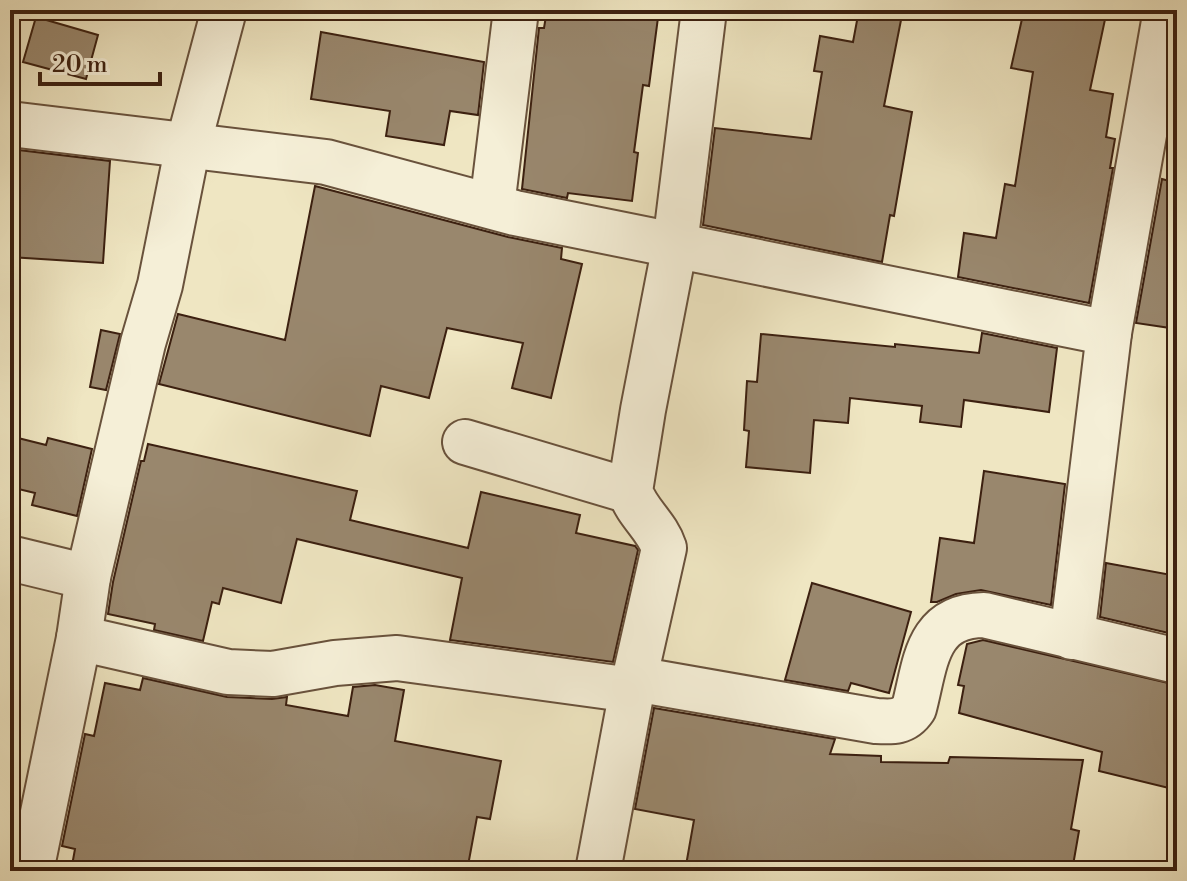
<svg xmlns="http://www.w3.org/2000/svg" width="1187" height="881" viewBox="0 0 1187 881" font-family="'Libre Bodoni',serif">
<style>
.building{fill:#99876d;stroke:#3c2010;stroke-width:2}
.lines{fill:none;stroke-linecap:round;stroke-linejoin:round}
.minor-casing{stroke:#69523c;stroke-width:48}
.minor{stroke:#f5efd7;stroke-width:44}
</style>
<rect width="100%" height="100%" fill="#efe6c2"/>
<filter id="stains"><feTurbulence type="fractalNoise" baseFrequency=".0025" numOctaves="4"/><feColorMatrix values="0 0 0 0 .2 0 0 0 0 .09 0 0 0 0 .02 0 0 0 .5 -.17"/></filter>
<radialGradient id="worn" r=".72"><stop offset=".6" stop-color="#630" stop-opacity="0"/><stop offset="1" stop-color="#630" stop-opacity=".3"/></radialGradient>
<g class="building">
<polygon points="547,10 659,10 649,86 643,85 634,152 638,153 632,201 568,193 567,198 522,189 539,28 544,28"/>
<polygon points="859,10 903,10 884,106 912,112 894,216 890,215 882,262 703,225 715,128 811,139 822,72 814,71 820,36 853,42"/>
<polygon points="1024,10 1107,10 1090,90 1113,94 1106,137 1115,139 1110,168 1113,168 1089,303 958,277 964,233 996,238 1005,184 1015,186 1033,72 1011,68"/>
<polygon points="36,17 98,35 86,79 23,62"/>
<polygon points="321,32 484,62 478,115 450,111 444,145 386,136 390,111 311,99"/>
<polygon points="10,149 110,161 103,263 10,257"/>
<polygon points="1162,179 1177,183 1177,329 1136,323"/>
<polygon points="315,186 508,237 562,248 561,259 582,264 551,398 512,388 523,343 447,328 429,398 381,386 370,436 159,384 178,314 285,340"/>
<polygon points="101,330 120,334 106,390 90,387"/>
<polygon points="982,333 1057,348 1049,412 964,400 961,427 920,422 922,406 850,398 848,423 814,420 810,473 746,467 749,431 744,430 747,381 757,382 761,334 895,347 895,344 979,353"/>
<polygon points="14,437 46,445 48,438 92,449 77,516 32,505 35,493 10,487 10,453"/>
<polygon points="148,444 357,491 350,520 468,548 481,492 580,515 576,533 635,546 638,550 613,662 450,640 462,578 297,539 281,603 223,588 219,604 212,602 203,641 154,630 155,624 108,614 113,582 141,461 144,461"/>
<polygon points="984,471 1065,484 1051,605 981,590 956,594 937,602 931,602 940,538 974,543"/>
<polygon points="1106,563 1177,576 1177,635 1100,617"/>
<polygon points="812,583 911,612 889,693 851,683 848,691 785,680"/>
<polygon points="983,640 1177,685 1177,790 1099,771 1102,752 959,713 964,686 958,685 967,644"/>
<polygon points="143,678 227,697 272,699 287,697 286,705 348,716 353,687 375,685 404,690 395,741 501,761 490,819 477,817 467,871 71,871 75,849 62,846 85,734 94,736 105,683 140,690"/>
<polygon points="654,708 835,739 830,754 881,756 881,762 948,763 950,757 1083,760 1071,829 1079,831 1072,871 1030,865 1028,871 685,871 694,820 635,809"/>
</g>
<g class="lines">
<g class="minor-casing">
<g id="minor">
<polyline points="10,124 326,162 515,213 1109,333"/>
<polyline points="492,206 516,10"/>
<polyline points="465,442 630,491"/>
<polyline points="10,558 88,577"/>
<polyline points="1072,637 1109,333 1166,10"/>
<polyline points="79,638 228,672 273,674 335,663 397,658 632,690"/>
<path d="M635,679L876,721C892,722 904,723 914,708C926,662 926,616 984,615L1177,661"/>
<polyline points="31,871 79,638 88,577 143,343 160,285 188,145 224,10"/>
<path d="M598,871L632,690L664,548C657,526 637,513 630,491L643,410L675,245L704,10"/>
</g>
</g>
<use href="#minor" class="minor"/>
</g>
<rect width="1187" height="881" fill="none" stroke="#efe6c2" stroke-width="40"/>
<rect x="12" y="12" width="1163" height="857" fill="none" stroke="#3c2010" stroke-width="4"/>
<rect x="20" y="20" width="1147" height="841" fill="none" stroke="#3c2010" stroke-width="2"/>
<path d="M40 72v12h120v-12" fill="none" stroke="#3c2010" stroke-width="4"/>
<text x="52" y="72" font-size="24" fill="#3c2010" stroke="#f5efd7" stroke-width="6" paint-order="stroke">20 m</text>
<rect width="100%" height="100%" filter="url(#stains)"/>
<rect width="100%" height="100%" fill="url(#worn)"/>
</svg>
